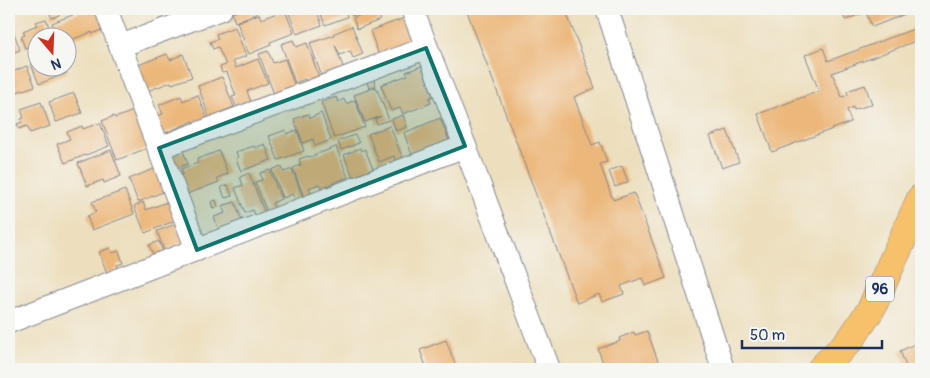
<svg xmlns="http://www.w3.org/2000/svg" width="930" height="378" viewBox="0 0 930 378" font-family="Pangolin,sans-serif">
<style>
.building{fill:#ecb77a}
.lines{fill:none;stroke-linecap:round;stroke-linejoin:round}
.minor-casing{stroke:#84878e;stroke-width:24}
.primary-casing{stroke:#84878e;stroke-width:29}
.minor{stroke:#fff;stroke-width:22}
.primary{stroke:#f7c06b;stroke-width:28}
.marked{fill:#0f766e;fill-opacity:0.2;stroke:#0f766e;stroke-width:4;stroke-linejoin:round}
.labels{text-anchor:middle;stroke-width:4;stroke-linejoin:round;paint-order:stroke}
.shield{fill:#f6f6f2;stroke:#5d6b8a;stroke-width:1}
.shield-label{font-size:15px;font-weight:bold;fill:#1b2f5e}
</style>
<rect width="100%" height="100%" fill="#f6f6f2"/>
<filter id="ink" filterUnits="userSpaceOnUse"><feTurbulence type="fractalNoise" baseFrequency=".02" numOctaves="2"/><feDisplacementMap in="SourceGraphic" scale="10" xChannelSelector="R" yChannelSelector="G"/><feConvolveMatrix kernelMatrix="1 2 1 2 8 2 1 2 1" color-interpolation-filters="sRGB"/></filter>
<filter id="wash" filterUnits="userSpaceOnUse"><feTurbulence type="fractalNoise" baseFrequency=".0096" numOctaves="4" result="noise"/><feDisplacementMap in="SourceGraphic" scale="20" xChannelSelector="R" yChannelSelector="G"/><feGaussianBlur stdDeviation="1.12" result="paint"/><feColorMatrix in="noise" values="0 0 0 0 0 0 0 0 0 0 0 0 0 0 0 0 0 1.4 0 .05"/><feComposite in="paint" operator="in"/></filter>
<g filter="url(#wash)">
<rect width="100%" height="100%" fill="#eddfbe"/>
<g id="blocks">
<g class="building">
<polygon points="88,9 99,9 106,28 92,34 92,32 68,41 68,38 58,38 52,23"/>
<polygon points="242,9 255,9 257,13 235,22 232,13"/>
<polygon points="294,9 316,9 322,25 297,34 288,11"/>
<polygon points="319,9 345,9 347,17 325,25"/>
<polygon points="350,9 370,9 352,16"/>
<polygon points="376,9 380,20 357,29 353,18"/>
<polygon points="466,9 565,9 595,88 574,97 592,145 600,142 607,162 600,164 613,200 634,193 666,278 645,286 642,278 621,286 624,294 602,302 599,294 577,303"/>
<polygon points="841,9 921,9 921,39 832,73 842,97 848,95 847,91 865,85 872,104 854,110 853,107 847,110 851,122 772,152 758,114 819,91 805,55 823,48 828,61 919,27 913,11 872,27 866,12 845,20"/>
<polygon points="285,10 294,33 270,42 271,45 249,54 237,22 259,14 261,19"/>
<polygon points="58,11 59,15 52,18 50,14"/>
<polygon points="405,18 413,42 379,55 370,31"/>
<polygon points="46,19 53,38 38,38 38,44 25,48 21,37 25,35 23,31 37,25 36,22"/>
<polygon points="12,23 14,29 9,30 9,24"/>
<polygon points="352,26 363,54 353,58 350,51 340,55 335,45 344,69 322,77 310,43 332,36 332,37 334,36 333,34"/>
<polygon points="235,27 246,56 233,61 236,68 258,59 268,83 247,91 252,105 238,110 232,97 236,96 227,72 222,73 220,67 226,65 218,47 213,49 210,42 218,39 216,34"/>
<polygon points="13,30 20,50 9,54 9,32"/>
<polygon points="293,40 296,47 307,43 320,80 307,85 305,79 295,83 281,44"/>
<polygon points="268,51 273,63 285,59 296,90 275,97 259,54"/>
<polygon points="167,54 170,60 183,54 192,77 172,84 171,82 145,92 138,65"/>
<polygon points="38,62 38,68 64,68 67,73 39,84 31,64"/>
<polygon points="27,66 35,86 11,94 9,89 9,73"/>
<polygon points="422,66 433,96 429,98 431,103 403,114 400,108 391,111 381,85 408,75 406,72"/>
<polygon points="372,74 376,86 369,88 365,77"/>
<polygon points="222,77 234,107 209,117 198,86"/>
<polygon points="376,87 389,120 377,124 375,119 381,116 365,122 354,95"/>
<polygon points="74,93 82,113 56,122 49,102"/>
<polygon points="198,95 207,118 194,123 193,121 161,135 154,118 163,114 159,105 181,96 183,101"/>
<polygon points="336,97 338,102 344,99 346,104 355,100 365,127 334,138 321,102"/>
<polygon points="41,102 50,126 30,133 27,126 19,129 17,124 22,122 21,119 24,118 21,109"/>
<polygon points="136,110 150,147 117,160 102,121 114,116 115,118"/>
<polygon points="321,113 331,140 315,146 313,139 303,143 294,119 308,114 310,118"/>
<polygon points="403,115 407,127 396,131 392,119"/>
<polygon points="440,118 449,140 412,155 404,133"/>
<polygon points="100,123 109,146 65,163 57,144 70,139 67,132 82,126 83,129"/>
<polygon points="390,126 405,164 398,167 394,156 379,162 368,134"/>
<polygon points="286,130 287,134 297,130 304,151 278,160 269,136"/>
<polygon points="727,130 739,162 722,168 710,136"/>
<polygon points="355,135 359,143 341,150 338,141"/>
<polygon points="265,144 271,160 241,171 236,159 238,158 236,152 254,146 255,148"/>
<polygon points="336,147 348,177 321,188 319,184 309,188 313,197 305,200 293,168 301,165 299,159 308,156 309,157"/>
<polygon points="360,148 361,151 365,149 373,169 353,177 344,155"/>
<polygon points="111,150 121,176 104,183 103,180 87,186 78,163"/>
<polygon points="183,151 188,164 175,169 170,156"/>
<polygon points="219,151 228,174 217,178 219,182 187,194 180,175 183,174 181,169 198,163 197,159"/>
<polygon points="281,166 284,172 292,169 304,200 296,203 293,194 283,198 272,170"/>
<polygon points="622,166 628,182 615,187 609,171"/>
<polygon points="159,167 168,190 138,202 129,179"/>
<polygon points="270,170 281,199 272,203 275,210 267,213 255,182 262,180 260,173"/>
<polygon points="249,173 265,214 256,217 253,210 245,213 235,188 243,185 240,177"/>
<polygon points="228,185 232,196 225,198 221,187"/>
<polygon points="125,190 134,214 92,230 87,216 96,212 92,202"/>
<polygon points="172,200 179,219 145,233 134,206 143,202 146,210"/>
<polygon points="216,200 218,207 213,209 211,202"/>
<polygon points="235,202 243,224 220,233 214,217 225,213 222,206"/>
<polygon points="181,222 188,241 164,250 157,231"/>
<polygon points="159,241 164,254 154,257 149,245"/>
<polygon points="110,248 112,253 119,251 123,263 117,265 118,269 107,273 99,252"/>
<polygon points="921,326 921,352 916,340 919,339 915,329"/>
<polygon points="647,331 661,369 605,369 598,349 620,341 619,338 634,332 635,335"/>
<polygon points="446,340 457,369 427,369 420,350"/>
<polygon points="915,344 921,359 921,369 907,369 900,351"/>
</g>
</g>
</g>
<g filter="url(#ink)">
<use href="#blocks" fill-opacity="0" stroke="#84878e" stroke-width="1"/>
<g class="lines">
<g class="minor-casing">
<g id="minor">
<polyline points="106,9 197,250"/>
<polyline points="412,9 465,146 549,369"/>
<polyline points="607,9 723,369"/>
<polyline points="120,46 221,9"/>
<polyline points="159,148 426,48"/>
<polyline points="9,322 465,146"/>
</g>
</g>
<g class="primary-casing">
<polyline id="primary" points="821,369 851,339 871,309 921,198"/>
</g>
<use href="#minor" class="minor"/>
<use href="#primary" class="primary"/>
</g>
</g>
<path class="marked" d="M426,48L465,146L197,250L159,148Z"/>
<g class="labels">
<rect class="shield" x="866" y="276.5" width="28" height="25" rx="4"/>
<g class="shield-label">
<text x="880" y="294">96</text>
</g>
</g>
<rect width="930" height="378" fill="none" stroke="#f6f6f2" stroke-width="30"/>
<g transform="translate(52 52) rotate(161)"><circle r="24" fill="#f6f6f2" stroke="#9ea6b7"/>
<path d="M0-4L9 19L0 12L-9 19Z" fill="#c8321e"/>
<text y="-8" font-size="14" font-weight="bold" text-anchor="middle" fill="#1b2f5e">N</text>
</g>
<path d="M742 340v8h140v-8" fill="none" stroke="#1b2f5e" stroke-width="2.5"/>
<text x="750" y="340" font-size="15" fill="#1b2f5e" stroke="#f6f6f2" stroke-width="4" paint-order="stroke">50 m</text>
</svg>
